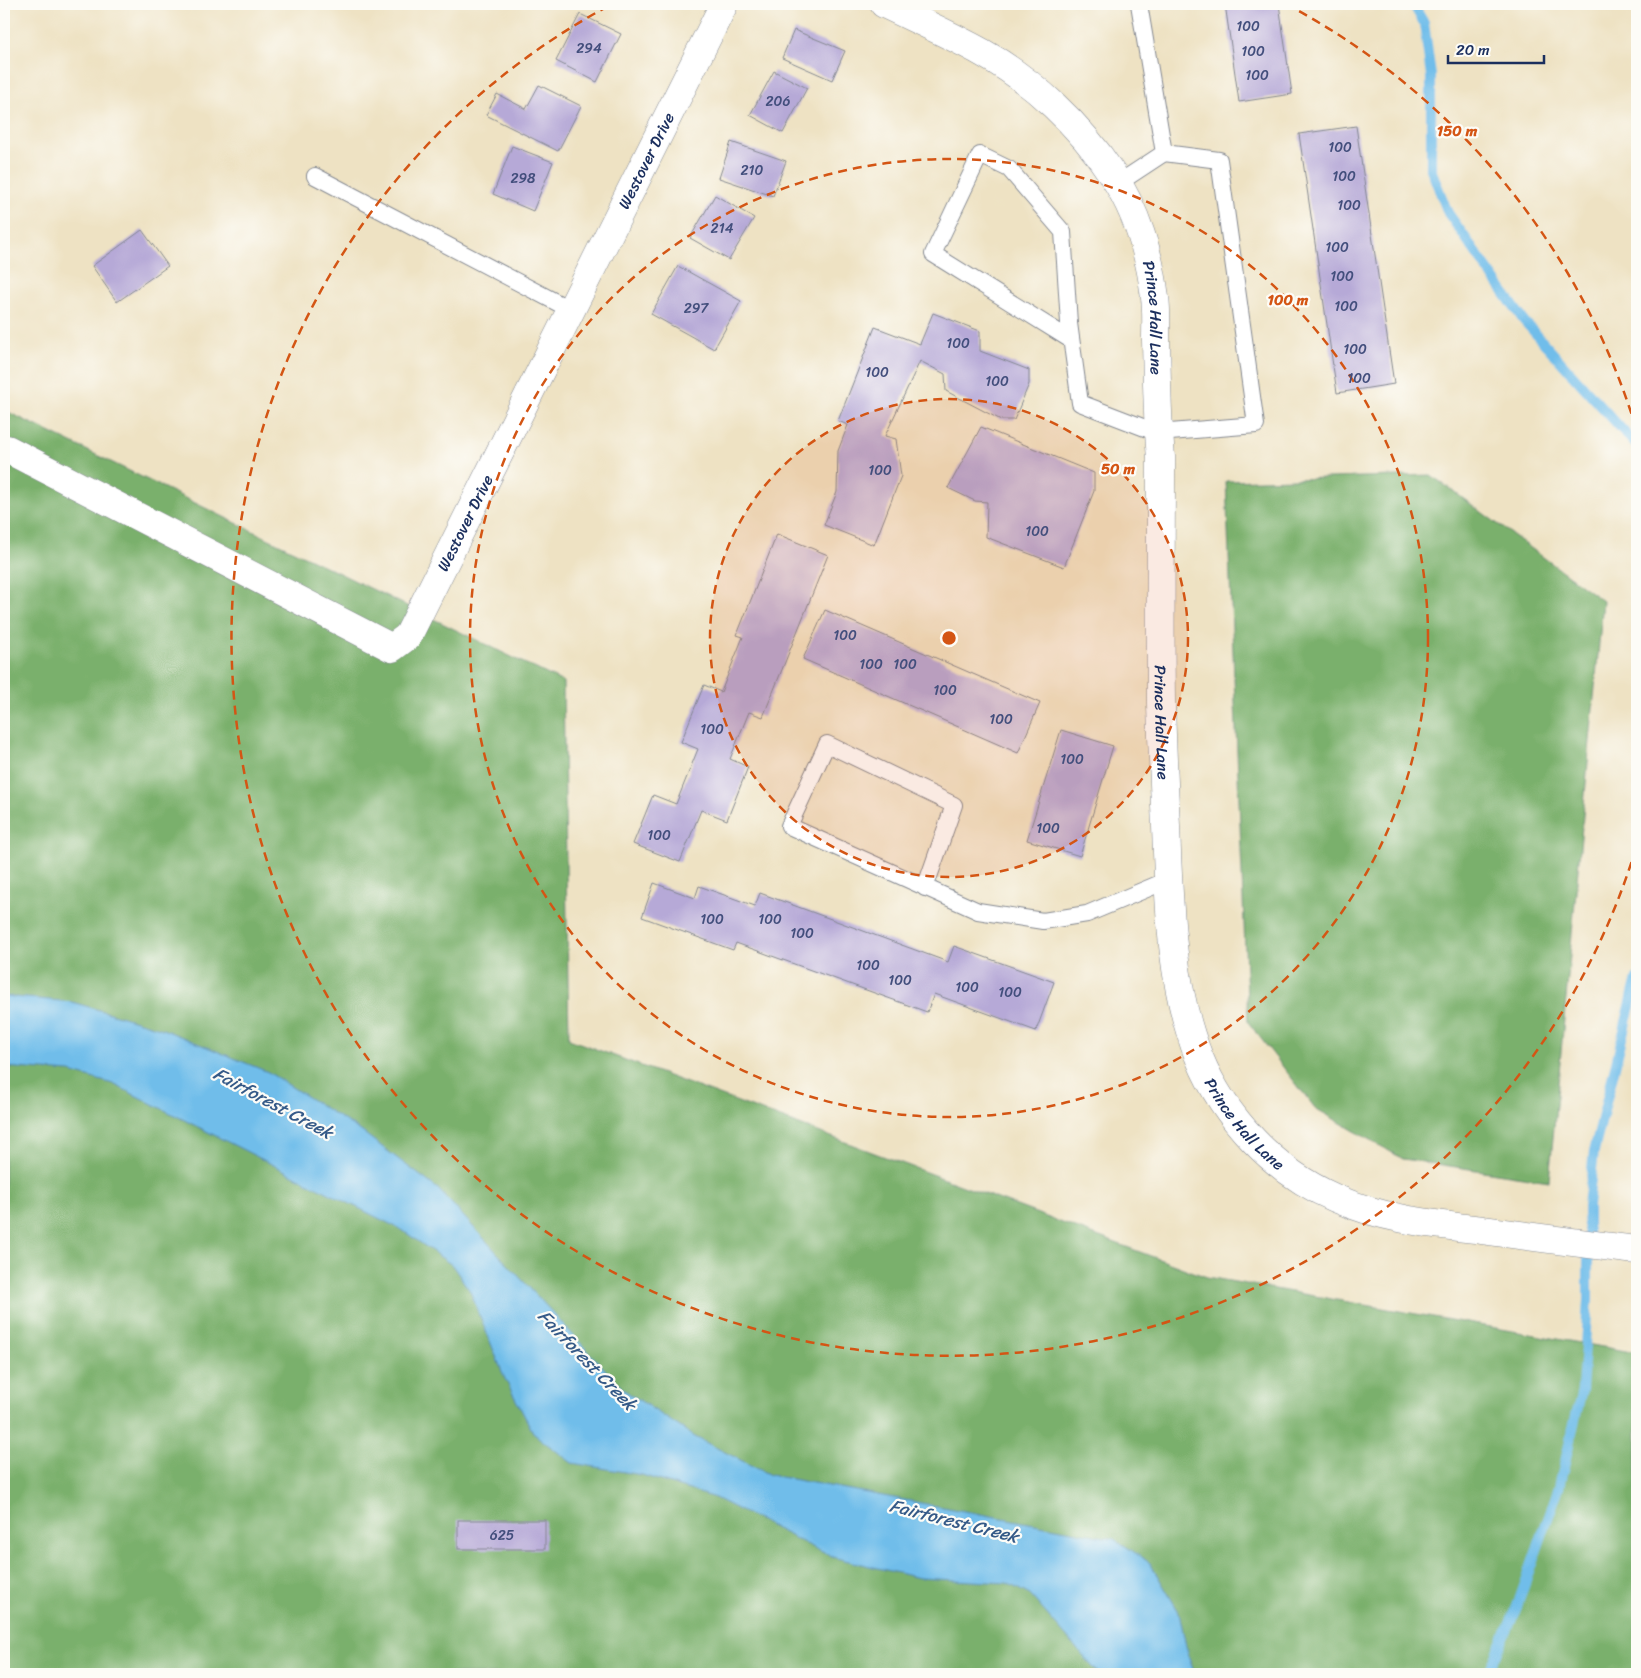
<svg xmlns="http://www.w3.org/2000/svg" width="1641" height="1678" viewBox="0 0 1641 1678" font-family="Sriracha,sans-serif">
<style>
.forest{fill:#7ab06c;stroke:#4a7065}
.water{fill:#70bdea;stroke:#4676a4}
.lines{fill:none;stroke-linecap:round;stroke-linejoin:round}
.stream{stroke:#70bdea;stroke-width:10}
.building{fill:#b6a9d7}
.lane-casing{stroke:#848890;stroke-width:18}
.street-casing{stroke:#848890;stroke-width:29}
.lane{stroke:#fff;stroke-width:16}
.street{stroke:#fff;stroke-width:28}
.ring{fill:none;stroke:#d45514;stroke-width:2.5;stroke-dasharray:9 6}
.labels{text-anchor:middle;stroke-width:4.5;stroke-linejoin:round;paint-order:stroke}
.number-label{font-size:14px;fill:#424e7c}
.street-label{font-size:16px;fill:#1b2f5e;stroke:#fdfcf7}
.water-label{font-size:18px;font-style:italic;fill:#355a88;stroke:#fdfcf7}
.centre{fill:#d45514;stroke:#fdfcf7;stroke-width:2.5}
.ring-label{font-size:15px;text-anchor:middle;font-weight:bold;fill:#d45514;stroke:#fdfcf7;stroke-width:4.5;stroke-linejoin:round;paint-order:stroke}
</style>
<rect width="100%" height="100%" fill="#fdfcf7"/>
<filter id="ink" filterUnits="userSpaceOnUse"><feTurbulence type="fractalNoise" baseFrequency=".02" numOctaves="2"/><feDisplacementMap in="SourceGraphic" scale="10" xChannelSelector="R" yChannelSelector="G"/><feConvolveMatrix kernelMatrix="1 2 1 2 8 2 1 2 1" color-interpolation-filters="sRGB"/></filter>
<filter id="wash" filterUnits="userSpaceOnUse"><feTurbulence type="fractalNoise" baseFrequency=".0096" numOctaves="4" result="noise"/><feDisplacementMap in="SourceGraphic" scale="20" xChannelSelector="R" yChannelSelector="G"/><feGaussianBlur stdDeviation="1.12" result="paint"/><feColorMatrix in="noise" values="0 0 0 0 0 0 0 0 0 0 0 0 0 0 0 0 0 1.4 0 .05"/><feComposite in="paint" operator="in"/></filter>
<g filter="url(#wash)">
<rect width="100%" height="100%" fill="#eee2c3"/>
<g class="forest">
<polygon points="4,410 563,682 569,1039 1207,1277 1637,1353 1637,1674 4,1674"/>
<polygon points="1431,475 1603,601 1549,1181 1403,1159 1315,1108 1248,1022 1226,481"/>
</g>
<polygon class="water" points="4,996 72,1002 160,1028 268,1072 361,1131 438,1189 624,1390 695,1437 770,1475 1115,1539 1150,1563 1179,1612 1188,1656 1195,1674 1099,1674 1030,1595 1007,1583 919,1578 832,1557 715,1498 642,1475 572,1463 534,1434 505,1379 470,1291 452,1265 402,1230 113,1084 70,1072 4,1067"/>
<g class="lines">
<g class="stream">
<polyline points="1413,4 1424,23 1431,76 1431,169 1448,213 1524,321 1637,446"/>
<polyline points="1488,1674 1515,1612 1559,1487 1582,1390 1588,1300 1588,1206 1594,1151 1637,978"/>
</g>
</g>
<g id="blocks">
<g class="building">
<polygon points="1225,4 1279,4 1292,94 1239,102"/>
<polygon points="580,14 621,34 597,82 556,61"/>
<polygon points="794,30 845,51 832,80 782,58"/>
<polygon points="774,71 807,88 783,133 750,115"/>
<polygon points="539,85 581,106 558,151 486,115 497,94 526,109"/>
<polygon points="1356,126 1394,384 1337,393 1299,134"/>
<polygon points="731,142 786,161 773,196 719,178"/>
<polygon points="512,146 553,162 533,211 493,194"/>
<polygon points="715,195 754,218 729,260 690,238"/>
<polygon points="142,230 168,266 117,302 92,266"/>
<polygon points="678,266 741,301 714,349 651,314"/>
<polygon points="933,313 980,331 980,351 1029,370 1029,384 1014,420 1001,420 946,391 945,374 920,361 885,436 896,439 901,476 874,545 824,525 837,492 838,451 848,425 838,421 875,327 920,344"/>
<polygon points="981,427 1094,473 1094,491 1064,567 986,537 987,502 975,501 948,488"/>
<polygon points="777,534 828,555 763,717 749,712 730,759 748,767 727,820 701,810 680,862 633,844 653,795 676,804 698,749 681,742 704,685 721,692 743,637 737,635"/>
<polygon points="825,610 1040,703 1018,753 803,659"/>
<polygon points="1061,730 1113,746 1080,856 1027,840"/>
<polygon points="654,883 695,898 699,886 755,906 760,893 948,962 954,946 1054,982 1036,1031 934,994 927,1012 736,943 733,950 642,917"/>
<rect x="458" y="1520" width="87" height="29"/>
</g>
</g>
</g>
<g filter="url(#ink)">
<use href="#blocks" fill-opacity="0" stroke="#848890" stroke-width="1"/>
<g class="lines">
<g class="lane-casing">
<g id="lane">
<polyline points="315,176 571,310"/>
<polyline points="1117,184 1164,153 1139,4"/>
<polyline points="1071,340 933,254 980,155 1009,169 1063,232 1069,323 1080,403 1158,433 1256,425 1219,160 1164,153"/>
<polyline points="925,888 954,805 827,744 789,826 978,911 1043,921 1087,914 1168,880"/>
</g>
</g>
<g class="street-casing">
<g id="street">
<path id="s1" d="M884,4C917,20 951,35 983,53C1033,81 1080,125 1112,174C1136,210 1150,255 1155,298C1157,311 1156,326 1156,340C1157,379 1157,418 1161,457C1161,539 1160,621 1161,703C1162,744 1164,785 1166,826C1169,902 1170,985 1199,1057C1224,1118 1275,1172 1335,1198C1382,1219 1432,1224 1482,1230C1534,1237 1586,1244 1637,1250"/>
<path id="s2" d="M7,449L392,648L408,636L724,4"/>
</g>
</g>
<use href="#lane" class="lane"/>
<use href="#street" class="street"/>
</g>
</g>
<circle cx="949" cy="638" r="239" fill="#d45514" fill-opacity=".12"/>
<g class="ring">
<circle cx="949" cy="638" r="239"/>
<circle cx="949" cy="638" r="479"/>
<path d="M1636 848A718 718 0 1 1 612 4M1286 4A718 718 0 0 1 1636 428"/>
</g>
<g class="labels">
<g class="number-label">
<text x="1248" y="31">100</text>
<text x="589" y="53">294</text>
<text x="1253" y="56">100</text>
<text x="1257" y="80">100</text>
<text x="778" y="106">206</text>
<text x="1340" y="152">100</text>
<text x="752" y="175">210</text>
<text x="1344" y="181">100</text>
<text x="523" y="183">298</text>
<text x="1349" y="210">100</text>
<text x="722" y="233">214</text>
<text x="1337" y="252">100</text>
<text x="1342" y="281">100</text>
<text x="1346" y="311">100</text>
<text x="696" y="313">297</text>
<text x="958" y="348">100</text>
<text x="1355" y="354">100</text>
<text x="877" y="377">100</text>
<text x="1359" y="383">100</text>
<text x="997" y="386">100</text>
<text x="880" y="475">100</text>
<text x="1037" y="536">100</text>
<text x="845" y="640">100</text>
<text x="871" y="669">100</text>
<text x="905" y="669">100</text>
<text x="945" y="695">100</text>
<text x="1001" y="724">100</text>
<text x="712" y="734">100</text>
<text x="1072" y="764">100</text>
<text x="1048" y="833">100</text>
<text x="659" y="840">100</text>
<text x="712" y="924">100</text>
<text x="770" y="924">100</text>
<text x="802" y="938">100</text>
<text x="868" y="970">100</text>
<text x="900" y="985">100</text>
<text x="967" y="992">100</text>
<text x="1010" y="997">100</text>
<text x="502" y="1540">625</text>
</g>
<g class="street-label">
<text dy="6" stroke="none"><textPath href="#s2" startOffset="985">Westover Drive</textPath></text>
<text dy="6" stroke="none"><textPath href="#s1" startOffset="441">Prince Hall Lane</textPath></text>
<text dy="6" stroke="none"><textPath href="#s2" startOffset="580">Westover Drive</textPath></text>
<text dy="6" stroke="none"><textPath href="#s1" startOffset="846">Prince Hall Lane</textPath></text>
<text dy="6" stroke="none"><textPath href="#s1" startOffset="1266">Prince Hall Lane</textPath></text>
</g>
<g class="water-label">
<text transform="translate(273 1103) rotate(28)" y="6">Fairforest Creek</text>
<text transform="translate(587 1360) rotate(46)" y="6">Fairforest Creek</text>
<text transform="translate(954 1521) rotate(14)" y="6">Fairforest Creek</text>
</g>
</g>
<circle cx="949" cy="638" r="8" class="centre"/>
<g class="ring-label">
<text x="1457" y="136">150 m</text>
<text x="1288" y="305">100 m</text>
<text x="1118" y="474">50 m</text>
</g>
<rect width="1641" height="1678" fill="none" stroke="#fdfcf7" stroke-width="20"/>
<path d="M1448 55v8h96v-8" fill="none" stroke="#1b2f5e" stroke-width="2.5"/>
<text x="1456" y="55" font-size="15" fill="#1b2f5e" stroke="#fdfcf7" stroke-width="4" paint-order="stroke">20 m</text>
</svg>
